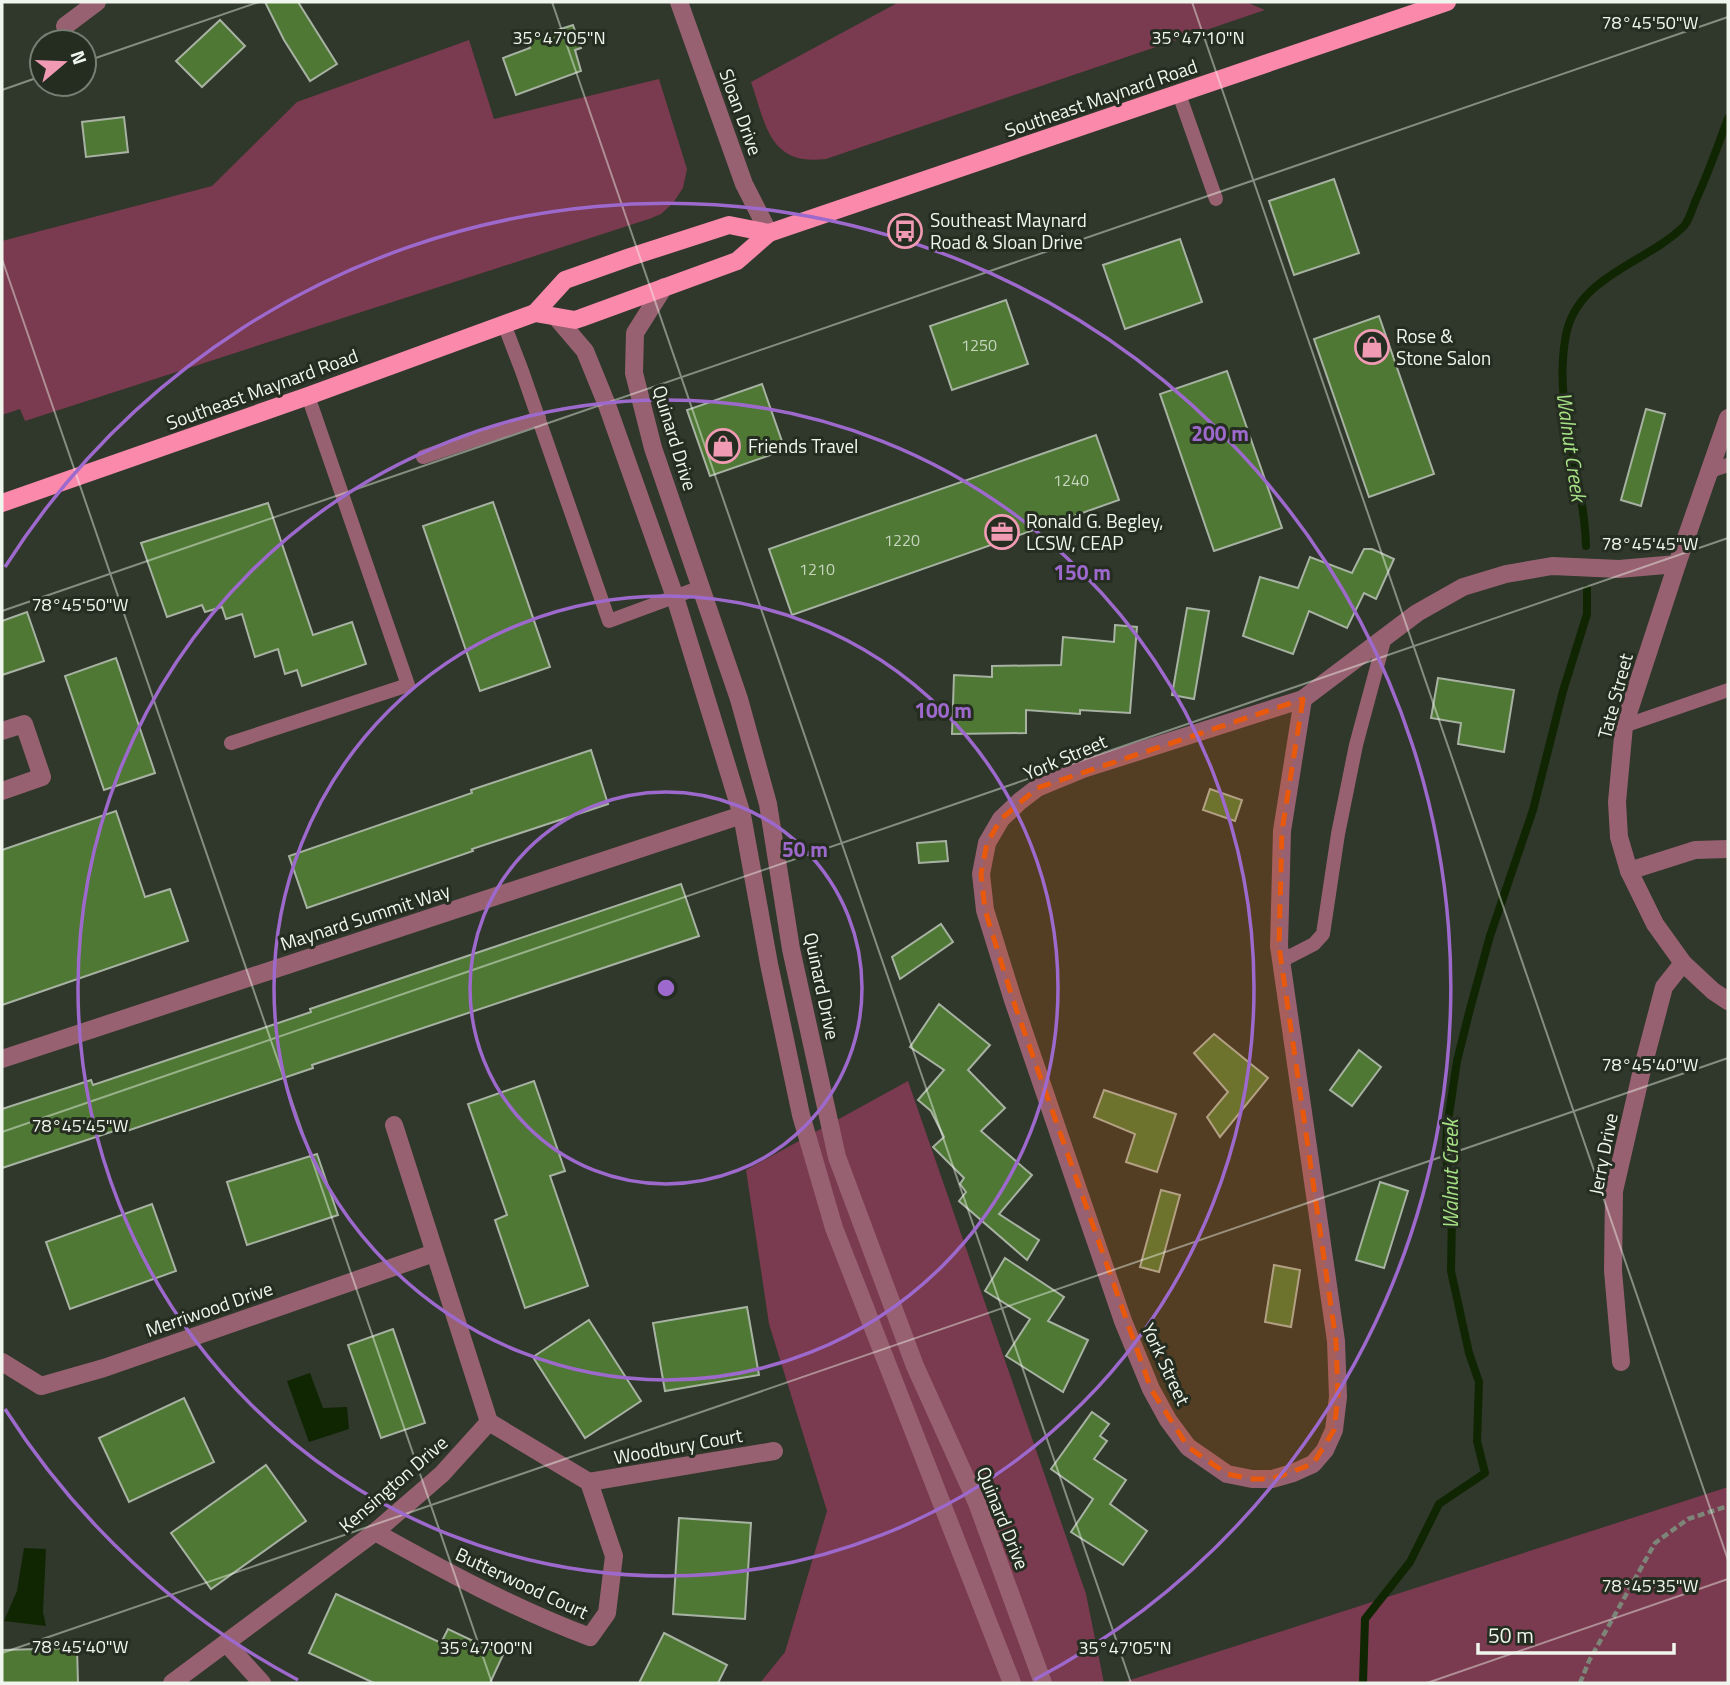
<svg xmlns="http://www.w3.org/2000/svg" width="1730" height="1685" viewBox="0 0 1730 1685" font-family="'Titillium Web',sans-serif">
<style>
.green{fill:#7a3a4f}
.water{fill:#102502}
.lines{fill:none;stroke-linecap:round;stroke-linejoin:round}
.stream{stroke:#102502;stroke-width:8}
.building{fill:#4f7835;stroke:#a7b2a2;stroke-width:2}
.path{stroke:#7d8579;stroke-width:4.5;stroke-dasharray:7 3.5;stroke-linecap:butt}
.lane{stroke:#986171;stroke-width:14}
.street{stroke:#986171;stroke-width:18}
.primary{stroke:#fa89ac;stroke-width:18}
.marked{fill:#e8590c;fill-opacity:0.2;stroke:#e8590c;stroke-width:5;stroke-dasharray:14 9;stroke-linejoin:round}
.ticks{fill:none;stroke:#f0f6ed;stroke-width:2;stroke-opacity:0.45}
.ring{fill:none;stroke:#9e69cd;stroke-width:3.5}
.labels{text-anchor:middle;stroke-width:6;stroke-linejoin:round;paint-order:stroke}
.number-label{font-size:16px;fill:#c8d6bf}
.street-label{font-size:19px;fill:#f0f6ed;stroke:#252d21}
.poi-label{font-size:19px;fill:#f0f6ed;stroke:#252d21;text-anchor:start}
.water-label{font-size:21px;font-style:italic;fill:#a7e285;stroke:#252d21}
.ticks-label{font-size:18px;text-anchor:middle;fill:#f0f6ed;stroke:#252d21;stroke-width:6;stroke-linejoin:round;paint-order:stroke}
.centre{fill:#9e69cd;stroke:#252d21;stroke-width:3.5}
.ring-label{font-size:21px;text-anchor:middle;font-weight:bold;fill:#9e69cd;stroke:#252d21;stroke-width:6;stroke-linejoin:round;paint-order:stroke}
</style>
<rect width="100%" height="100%" fill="#2f382a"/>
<g class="green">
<path d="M899,2H1246L1265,10L826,159C769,166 766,125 751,82Z"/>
<polygon points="469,40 494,119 659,79 687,169 683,188 673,203 661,214 649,219 25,421 20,409 2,415 2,241 212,186 297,102"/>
<polygon points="908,1081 1086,1594 1104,1683 760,1683 785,1652 827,1511 769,1324 746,1170"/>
<polygon points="1728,1487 1728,1683 1121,1683"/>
</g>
<g class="water">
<polygon points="310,1373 323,1408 347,1407 349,1429 309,1442 287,1381"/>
<polygon points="24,1548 46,1549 43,1612 46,1626 4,1621 17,1591"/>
</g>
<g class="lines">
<g class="stream">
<path d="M1586,546C1584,475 1552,407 1566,335C1577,276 1647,263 1684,226C1689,220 1692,210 1695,202C1708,174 1718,146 1728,118"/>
<polyline points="1363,1683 1365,1619 1410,1562 1439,1504 1485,1473 1477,1441 1479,1382 1469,1353 1451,1271 1452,1214 1446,1153 1447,1128 1457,1061 1470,1009 1490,936 1533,810 1563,691 1587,614 1587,589"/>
</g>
</g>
<g class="building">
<polygon points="265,2 298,2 337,64 310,81 284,40"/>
<polygon points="220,20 245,46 202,87 176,61"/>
<polygon points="573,25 581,48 575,50 581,71 516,95 503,58 530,48 527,40"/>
<polygon points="124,117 128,152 86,157 82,122"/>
<polygon points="1334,179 1359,253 1294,275 1269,201"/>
<polygon points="1180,239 1202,302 1125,329 1103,265"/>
<polygon points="1006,300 1028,364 952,390 930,326"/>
<polygon points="1379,316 1434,474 1369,497 1314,339"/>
<polygon points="1227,371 1282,528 1214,551 1160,394"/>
<polygon points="762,384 785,450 710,476 687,410"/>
<polygon points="1646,409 1665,414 1641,506 1621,500"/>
<polygon points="1096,435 1119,500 792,615 769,549"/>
<polygon points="493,502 550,667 480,691 423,526"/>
<polygon points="268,503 313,635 352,622 366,664 302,686 297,670 285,674 278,649 255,657 242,614 226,619 222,607 205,612 202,605 167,617 141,543"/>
<polygon points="1364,549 1372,549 1394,559 1376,599 1364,593 1347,628 1309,611 1293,654 1243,636 1260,577 1298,588 1310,557 1352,573"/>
<polygon points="1187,608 1209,611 1194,699 1172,695"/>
<polygon points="27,612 44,661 2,675 2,621"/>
<polygon points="1115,625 1137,627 1130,713 1080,710 1080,714 1026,710 1026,733 952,734 954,675 992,677 992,666 1061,665 1063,637 1114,642"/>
<polygon points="116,658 155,773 104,790 65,676"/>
<polygon points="1438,678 1514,690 1504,752 1458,744 1461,723 1431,718"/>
<polygon points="591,750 608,804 472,849 473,851 307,908 289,856 472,793 471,790"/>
<polygon points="1210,789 1242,800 1235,821 1203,810"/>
<polygon points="116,811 145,897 170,889 188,941 2,1005 2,850"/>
<polygon points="946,841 948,861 919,863 917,843"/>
<polygon points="681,884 699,936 312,1065 313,1068 124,1132 123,1128 2,1168 2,1109 91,1080 93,1085 311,1012 310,1009"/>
<polygon points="941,924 953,942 900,979 892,957"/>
<polygon points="939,1004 990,1045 968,1070 1005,1108 981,1131 1032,1175 999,1214 1039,1240 1027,1260 959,1201 966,1192 960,1184 964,1178 933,1147 944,1137 931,1111 918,1100 944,1070 910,1047"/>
<polygon points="1214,1034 1268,1078 1220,1137 1207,1117 1228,1092 1194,1053"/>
<polygon points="1359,1050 1381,1067 1352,1106 1330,1090"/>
<polygon points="534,1081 565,1171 550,1176 588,1286 525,1308 495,1220 507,1215 468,1104"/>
<polygon points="1104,1090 1176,1114 1157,1172 1126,1162 1135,1134 1094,1117"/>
<polygon points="317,1154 338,1215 247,1245 227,1182"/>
<polygon points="1380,1182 1408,1191 1384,1268 1356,1260"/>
<polygon points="1161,1190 1180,1195 1159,1272 1140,1267"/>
<polygon points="152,1204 176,1271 70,1309 46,1242"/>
<polygon points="1005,1258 1064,1297 1048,1321 1088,1340 1063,1392 1006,1356 1030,1319 985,1291"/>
<polygon points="1274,1265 1300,1270 1291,1327 1265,1322"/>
<polygon points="747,1307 759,1375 665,1391 653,1323"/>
<polygon points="589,1320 641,1401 585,1438 533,1357"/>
<polygon points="393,1329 425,1423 381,1438 348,1345"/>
<polygon points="184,1398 214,1462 129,1502 99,1438"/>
<polygon points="1092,1412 1109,1424 1100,1436 1107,1441 1094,1459 1126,1480 1110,1504 1147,1531 1123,1565 1071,1532 1093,1499 1051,1469"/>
<polygon points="266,1465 306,1521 211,1589 171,1533"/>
<polygon points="679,1518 751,1523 745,1619 673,1614"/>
<polygon points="336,1594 441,1643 448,1629 503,1655 490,1683 374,1683 309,1653"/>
<polygon points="664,1633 727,1665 718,1683 639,1683"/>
<polygon points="77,1648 78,1683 2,1683 2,1650"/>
</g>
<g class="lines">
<polyline class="path" points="1580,1683 1589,1661 1655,1543 1688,1519 1728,1506"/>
<g class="lane">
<polyline points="1179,94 1216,199"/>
<polyline points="504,324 522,371 609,621 701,587"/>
<polyline points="423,457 539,418"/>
<polyline points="1710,471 1728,465"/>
<polyline points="1624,726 1728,690"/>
<polyline points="231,743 408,685 308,396"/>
<polyline points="1281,961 1314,944 1323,934 1338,834 1356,745 1385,637"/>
</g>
<g class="street">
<polyline points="679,2 744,184 769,233"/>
<polyline points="65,26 97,2"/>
<polyline points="664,287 635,333 634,373 653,448 739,699 768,804 791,949 837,1157 915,1366 977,1503 1043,1683"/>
<polyline points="556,317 585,351 607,405 675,597 742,815 769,964 801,1115 834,1228 1012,1683"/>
<polyline points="1728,418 1677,564 1624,726 1617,802 1619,837 1629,871 1655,924 1683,963 1713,991 1728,1001"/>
<polygon points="1303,699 1282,831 1279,946 1336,1341 1338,1397 1334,1430 1325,1450 1313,1464 1293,1473 1272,1479 1252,1479 1227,1474 1188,1447 1168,1420 1151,1389 1123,1321 1013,1000 985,910 981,874 987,843 1001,819 1020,801 1037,788 1083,769"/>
<polyline points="1303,699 1417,613 1463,587 1506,574 1552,566 1619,569 1677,564"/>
<polyline points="2,731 24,724 42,777 2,791"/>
<polyline points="1629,871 1695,850 1728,849"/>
<polyline points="2,1059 742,815"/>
<polyline points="2,1362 41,1386 104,1368 434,1253"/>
<polyline points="1621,1362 1613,1271 1614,1191 1641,1074 1664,987 1683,963"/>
<polyline points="589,1482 774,1451"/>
<path d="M375,1532C445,1571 515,1609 590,1637L607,1613L614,1556L589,1482L489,1422"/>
<polyline points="226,1643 262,1683"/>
<polyline points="172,1683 375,1532 442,1474 489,1422 394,1125"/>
</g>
<g class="primary">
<polyline points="535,313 565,280 630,257 729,225 769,233"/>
<polyline points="2,503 308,396 535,313 575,320 581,318 737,261 769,233 1447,2"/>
</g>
</g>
<path class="marked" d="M1303,699L1282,831L1279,946L1336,1341L1338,1397L1334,1430L1313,1464L1272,1479H1252L1227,1474L1188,1447L1151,1389L1013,1000L985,910L981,874L987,843L1001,819L1037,788Z"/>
<path class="ticks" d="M552,2L1131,1683M1192,2L1728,1560M84,62L259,2M2,90L42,76M2,259L492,1683M2,611L1728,17M2,1132L1728,538M2,1653L1728,1058M1427,1683L1728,1579"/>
<g class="ring">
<circle cx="666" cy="988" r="196"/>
<circle cx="666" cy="988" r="392"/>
<circle cx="666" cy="988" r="588"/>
<path d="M298 1680A784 784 0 0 1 5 1409M5 567A784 784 0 1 1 1034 1680"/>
</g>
<defs>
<g id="bus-ring" transform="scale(1.75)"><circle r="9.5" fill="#252d21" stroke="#f19ab3" stroke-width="1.5"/><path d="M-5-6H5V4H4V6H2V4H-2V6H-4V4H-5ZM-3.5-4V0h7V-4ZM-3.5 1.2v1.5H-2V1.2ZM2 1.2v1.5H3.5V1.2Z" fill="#f19ab3"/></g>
<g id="shop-ring" transform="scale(1.75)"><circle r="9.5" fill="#252d21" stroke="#f19ab3" stroke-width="1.5"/><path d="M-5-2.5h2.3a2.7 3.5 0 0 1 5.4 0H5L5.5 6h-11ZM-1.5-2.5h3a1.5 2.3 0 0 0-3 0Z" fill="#f19ab3"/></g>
<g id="office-ring" transform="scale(1.75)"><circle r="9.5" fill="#252d21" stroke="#f19ab3" stroke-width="1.5"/><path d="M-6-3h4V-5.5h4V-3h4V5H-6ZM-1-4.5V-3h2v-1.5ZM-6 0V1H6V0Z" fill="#f19ab3"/></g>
</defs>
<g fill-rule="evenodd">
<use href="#bus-ring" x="905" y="231"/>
<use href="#shop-ring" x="1372" y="347"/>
<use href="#shop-ring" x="723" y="446"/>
<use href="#office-ring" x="1002" y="532"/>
</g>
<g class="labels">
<g class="number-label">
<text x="979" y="351">1250</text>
<text x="1071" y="486">1240</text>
<text x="902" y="546">1220</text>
<text x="817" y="575">1210</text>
</g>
<g class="street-label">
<text transform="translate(1101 98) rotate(-19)" y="7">Southeast Maynard Road</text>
<text transform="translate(741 112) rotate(70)" y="7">Sloan Drive</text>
<text transform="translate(262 389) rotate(-20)" y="7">Southeast Maynard Road</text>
<text transform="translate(675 438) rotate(73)" y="7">Quinard Drive</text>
<text transform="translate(1615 696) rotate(-75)" y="7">Tate Street</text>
<text transform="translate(1065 757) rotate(-23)" y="7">York Street</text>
<text transform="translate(365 917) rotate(-18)" y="7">Maynard Summit Way</text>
<text transform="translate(822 986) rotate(78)" y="7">Quinard Drive</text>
<text transform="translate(1603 1154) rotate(-79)" y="7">Jerry Drive</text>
<text transform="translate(209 1309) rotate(-19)" y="7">Merriwood Drive</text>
<text transform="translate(1166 1364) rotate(65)" y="7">York Street</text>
<text transform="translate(678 1446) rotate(-10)" y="7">Woodbury Court</text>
<text transform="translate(393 1484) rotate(-41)" y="7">Kensington Drive</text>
<text transform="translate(1003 1518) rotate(68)" y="7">Quinard Drive</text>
<text transform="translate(522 1583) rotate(25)" y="7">Butterwood Court</text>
</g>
<g class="poi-label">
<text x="930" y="227">Southeast Maynard<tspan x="930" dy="22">Road &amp; Sloan Drive</tspan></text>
<text x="1396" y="343">Rose &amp;<tspan x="1396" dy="22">Stone Salon</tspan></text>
<text x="748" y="453">Friends Travel</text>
<text x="1026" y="528">Ronald G. Begley,<tspan x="1026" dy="22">LCSW, CEAP</tspan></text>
</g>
<g class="water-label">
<text transform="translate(1571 447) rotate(82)" y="7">Walnut Creek</text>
<text transform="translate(1451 1174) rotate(-90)" y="7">Walnut Creek</text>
</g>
</g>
<g class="ticks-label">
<text x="1650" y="29">78°45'50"W</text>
<text x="559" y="44">35°47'05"N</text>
<text x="1198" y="44">35°47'10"N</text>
<text x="1650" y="550">78°45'45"W</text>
<text x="80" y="611">78°45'50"W</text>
<text x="1650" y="1071">78°45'40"W</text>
<text x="80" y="1132">78°45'45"W</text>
<text x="1650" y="1592">78°45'35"W</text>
<text x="80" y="1653">78°45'40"W</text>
<text x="486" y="1654">35°47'00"N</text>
<text x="1125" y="1654">35°47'05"N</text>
</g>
<circle cx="666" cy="988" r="10" class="centre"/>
<g class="ring-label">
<text x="1220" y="441">200 m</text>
<text x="1082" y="580">150 m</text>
<text x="943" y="718">100 m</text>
<text x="805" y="857">50 m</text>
</g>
<rect width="1730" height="1685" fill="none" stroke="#f0f6ed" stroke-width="7"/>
<g transform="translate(63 63) rotate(71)"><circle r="33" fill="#252d21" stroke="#767d73" stroke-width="2"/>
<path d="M0-5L12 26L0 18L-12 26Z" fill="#f19ab3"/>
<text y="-10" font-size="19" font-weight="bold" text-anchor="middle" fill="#f0f6ed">N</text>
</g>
<path d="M1478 1643v10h196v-10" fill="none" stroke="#f0f6ed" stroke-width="3.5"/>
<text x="1488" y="1643" font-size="21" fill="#f0f6ed" stroke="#252d21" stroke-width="5" paint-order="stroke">50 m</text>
</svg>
